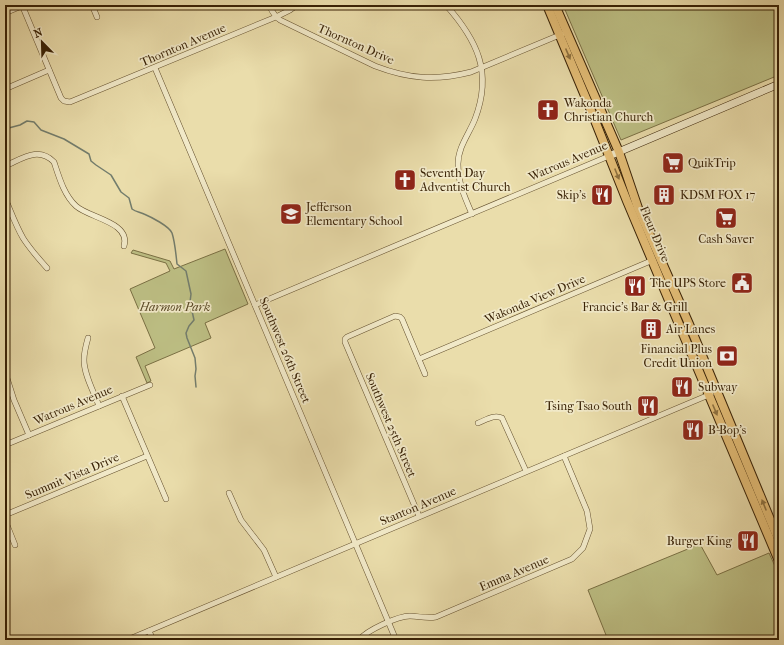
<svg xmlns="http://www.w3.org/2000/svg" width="784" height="645" viewBox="0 0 784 645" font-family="'IM FELL French Canon',serif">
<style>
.green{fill:#bdbf84;stroke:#7a7044}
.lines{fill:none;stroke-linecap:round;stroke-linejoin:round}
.stream{stroke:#737d6d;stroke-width:1.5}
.street-casing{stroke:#64502e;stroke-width:6}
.secondary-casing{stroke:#382105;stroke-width:8}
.primary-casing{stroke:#382105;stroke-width:10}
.street{stroke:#f1e9c8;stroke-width:5}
.secondary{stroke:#f1e9c8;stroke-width:7}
.primary{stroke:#e5be76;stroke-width:8}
.oneway{fill:#8e703e}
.labels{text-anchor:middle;stroke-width:3.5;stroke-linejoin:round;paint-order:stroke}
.street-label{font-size:12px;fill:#382105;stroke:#f1e9c8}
.poi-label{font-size:12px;fill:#382105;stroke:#f1e9c8;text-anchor:start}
.park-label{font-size:12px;font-style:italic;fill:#594825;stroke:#f1e9c8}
</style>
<rect width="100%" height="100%" fill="#eaddab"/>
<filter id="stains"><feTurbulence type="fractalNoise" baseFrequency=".005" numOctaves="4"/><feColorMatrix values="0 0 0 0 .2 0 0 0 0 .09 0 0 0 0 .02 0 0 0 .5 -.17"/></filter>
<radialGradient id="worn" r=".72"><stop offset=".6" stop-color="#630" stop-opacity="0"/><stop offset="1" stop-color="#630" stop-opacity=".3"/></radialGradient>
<g class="green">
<polygon points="563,5 779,5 779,75 621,140"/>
<polygon points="225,249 248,304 205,323 211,338 145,366 151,381 147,383 136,357 155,348 130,289 170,271 166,263 131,253 133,250 170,261 174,269"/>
<polygon points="700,544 717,575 769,553 779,575 779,638 774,640 608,640 588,590"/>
</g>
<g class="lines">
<path class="stream" d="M5,129L20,125L27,121L34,122L41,130L64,139L89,154L91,161L96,165L111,175L121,192L129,198L132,209C136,212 140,212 144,214C151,217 169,226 172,233C175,242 176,255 177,264L186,271L191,294L190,302L194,320L189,326L186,333L187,338L195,358L196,369L195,376L196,387"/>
<g class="street-casing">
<g id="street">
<polyline points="22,5 61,98 64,101 70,102 276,17 290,10 297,5"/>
<polyline points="92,5 97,17"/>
<path d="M269,5C272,11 274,16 280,20L375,66C409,79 436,81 471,72L562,34"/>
<path d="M446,5C477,40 493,72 475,119C469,134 458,147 458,164C458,183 465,198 472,214"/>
<polyline points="5,13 24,5"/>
<polyline points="155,68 396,640"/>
<polyline points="5,89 49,70"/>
<path d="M5,166C22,159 38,146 54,162C59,177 64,195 76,206C89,218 131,222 124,246"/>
<path d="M5,198C11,212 16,226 23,238C30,249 38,258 47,268"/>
<polyline points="255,305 390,248 609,156"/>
<path d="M88,338C86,345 84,352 84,360C84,375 94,392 99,406"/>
<polyline points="419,359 653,260"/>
<polyline points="5,372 14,400 29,435"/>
<polyline points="122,396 166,499"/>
<path d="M478,423C486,420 494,414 502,418L526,471"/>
<polyline points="5,445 150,385"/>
<polyline points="229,493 241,520 264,550 276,577"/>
<polyline points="5,515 147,456"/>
<polyline points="419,516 345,342 345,339 347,337 395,316 400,317 402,319 425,374"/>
<polyline points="5,520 15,545"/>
<polyline points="149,631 153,640"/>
<polyline points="127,640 711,394"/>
<path d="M359,640C367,630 398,616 410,616C419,616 426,619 436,617L572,559L583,548L590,529L587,511L564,456"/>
</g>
</g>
<g class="secondary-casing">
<polyline id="secondary" points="609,156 779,84"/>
</g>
<g class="primary-casing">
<g id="primary">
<polyline points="547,5 588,103 627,201 779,561"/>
<polyline points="555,5 619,152 638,208 689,324 779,541"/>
</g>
</g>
<use href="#street" class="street"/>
<use href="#secondary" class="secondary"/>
<use href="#primary" class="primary"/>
</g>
<defs><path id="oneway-solid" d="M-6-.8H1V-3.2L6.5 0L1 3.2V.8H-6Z"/></defs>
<g class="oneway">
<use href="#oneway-solid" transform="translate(568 54) rotate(67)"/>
<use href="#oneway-solid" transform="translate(617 174) rotate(68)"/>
<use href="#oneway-solid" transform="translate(715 410) rotate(67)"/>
<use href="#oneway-solid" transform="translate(764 505) rotate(-112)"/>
</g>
<defs>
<g id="church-square" transform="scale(1.15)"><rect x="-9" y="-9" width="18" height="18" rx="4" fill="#8f2418" stroke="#f1e9c8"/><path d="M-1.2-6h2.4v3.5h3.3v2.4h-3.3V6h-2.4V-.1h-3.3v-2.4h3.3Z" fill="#fff"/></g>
<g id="supermarket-square" transform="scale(1.15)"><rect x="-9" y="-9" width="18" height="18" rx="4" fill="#8f2418" stroke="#f1e9c8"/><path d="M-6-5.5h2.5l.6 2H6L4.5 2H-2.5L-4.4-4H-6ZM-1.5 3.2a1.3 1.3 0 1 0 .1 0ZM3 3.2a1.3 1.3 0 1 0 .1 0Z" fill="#fff"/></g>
<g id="restaurant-square" transform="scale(1.15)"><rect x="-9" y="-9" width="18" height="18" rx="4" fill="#8f2418" stroke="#f1e9c8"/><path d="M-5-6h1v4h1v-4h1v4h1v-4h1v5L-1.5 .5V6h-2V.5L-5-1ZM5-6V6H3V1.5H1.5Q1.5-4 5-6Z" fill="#fff"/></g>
<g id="building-square" transform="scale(1.15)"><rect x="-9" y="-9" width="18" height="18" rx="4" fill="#8f2418" stroke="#f1e9c8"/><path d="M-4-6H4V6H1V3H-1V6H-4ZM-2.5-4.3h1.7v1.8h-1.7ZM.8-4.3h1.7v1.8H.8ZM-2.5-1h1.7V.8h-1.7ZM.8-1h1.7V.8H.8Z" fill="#fff"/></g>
<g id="school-square" transform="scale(1.15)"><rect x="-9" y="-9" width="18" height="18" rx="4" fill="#8f2418" stroke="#f1e9c8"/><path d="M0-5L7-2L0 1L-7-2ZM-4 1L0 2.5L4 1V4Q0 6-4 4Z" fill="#fff"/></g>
<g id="civic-square" transform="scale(1.15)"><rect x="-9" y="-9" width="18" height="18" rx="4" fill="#8f2418" stroke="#f1e9c8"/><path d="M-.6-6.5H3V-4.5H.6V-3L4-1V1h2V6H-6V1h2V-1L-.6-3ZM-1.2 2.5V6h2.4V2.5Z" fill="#fff"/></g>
<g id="bank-square" transform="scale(1.15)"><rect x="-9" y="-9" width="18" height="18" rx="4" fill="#8f2418" stroke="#f1e9c8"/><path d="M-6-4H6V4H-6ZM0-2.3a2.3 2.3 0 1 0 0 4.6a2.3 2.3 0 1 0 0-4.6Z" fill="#fff"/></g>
</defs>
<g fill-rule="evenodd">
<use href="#church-square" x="548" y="110"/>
<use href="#supermarket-square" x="673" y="163"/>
<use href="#church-square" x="405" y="180"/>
<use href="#restaurant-square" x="602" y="195"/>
<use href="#building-square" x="664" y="195"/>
<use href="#school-square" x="291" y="214"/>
<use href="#supermarket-square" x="726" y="218"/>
<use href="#civic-square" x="742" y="283"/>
<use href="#restaurant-square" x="635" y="286"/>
<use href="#building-square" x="651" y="329"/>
<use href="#bank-square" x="727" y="356"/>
<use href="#restaurant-square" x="682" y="387"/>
<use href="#restaurant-square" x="648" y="406"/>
<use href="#restaurant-square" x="693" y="430"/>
<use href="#restaurant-square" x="748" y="541"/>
</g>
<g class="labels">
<g class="street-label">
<text transform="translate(356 44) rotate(24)" y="4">Thornton Drive</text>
<text transform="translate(183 45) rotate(-23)" y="4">Thornton Avenue</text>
<text transform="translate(568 161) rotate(-23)" y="4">Watrous Avenue</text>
<text transform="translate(655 234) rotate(67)" y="4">Fleur Drive</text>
<text transform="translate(535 299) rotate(-23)" y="4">Wakonda View Drive</text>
<text transform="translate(285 350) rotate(67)" y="4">Southwest 26th Street</text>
<text transform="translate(73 405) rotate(-23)" y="4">Watrous Avenue</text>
<text transform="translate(391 425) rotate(67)" y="4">Southwest 25th Street</text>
<text transform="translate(72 476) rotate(-23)" y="4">Summit Vista Drive</text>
<text transform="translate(418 506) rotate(-23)" y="4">Stanton Avenue</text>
<text transform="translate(514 573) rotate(-23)" y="4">Emma Avenue</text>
</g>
<g class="poi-label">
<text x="564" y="107">Wakonda<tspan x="564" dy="14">Christian Church</tspan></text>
<text x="688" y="167">QuikTrip</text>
<text x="420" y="177">Seventh Day<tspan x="420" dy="14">Adventist Church</tspan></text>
<text x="586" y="199" text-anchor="end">Skip's</text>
<text x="680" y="199">KDSM FOX 17</text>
<text x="306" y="211">Jefferson<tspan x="306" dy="14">Elementary School</tspan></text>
<text x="726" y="243" text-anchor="middle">Cash Saver</text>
<text x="726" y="287" text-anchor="end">The UPS Store</text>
<text x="635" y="311" text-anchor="middle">Francie's Bar &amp; Grill</text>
<text x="666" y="333">Air Lanes</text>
<text x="712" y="353" text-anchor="end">Financial Plus<tspan x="712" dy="14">Credit Union</tspan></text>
<text x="698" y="391">Subway</text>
<text x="632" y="410" text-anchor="end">Tsing Tsao South</text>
<text x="708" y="434">B-Bop's</text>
<text x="732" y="545" text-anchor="end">Burger King</text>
</g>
<g class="park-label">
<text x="175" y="311">Harmon Park</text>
</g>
</g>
<rect width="784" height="645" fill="none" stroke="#eaddab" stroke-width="20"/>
<rect x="6" y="6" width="772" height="633" fill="none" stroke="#382105" stroke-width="2"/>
<rect x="10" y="10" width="764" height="625" fill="none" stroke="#382105"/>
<g transform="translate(42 42) rotate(337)" stroke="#f1e9c8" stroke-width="3" paint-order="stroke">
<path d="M0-3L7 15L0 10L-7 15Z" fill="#382105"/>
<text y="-6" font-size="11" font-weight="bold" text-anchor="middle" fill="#382105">N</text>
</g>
<rect width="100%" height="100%" filter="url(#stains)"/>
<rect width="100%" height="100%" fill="url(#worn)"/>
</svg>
